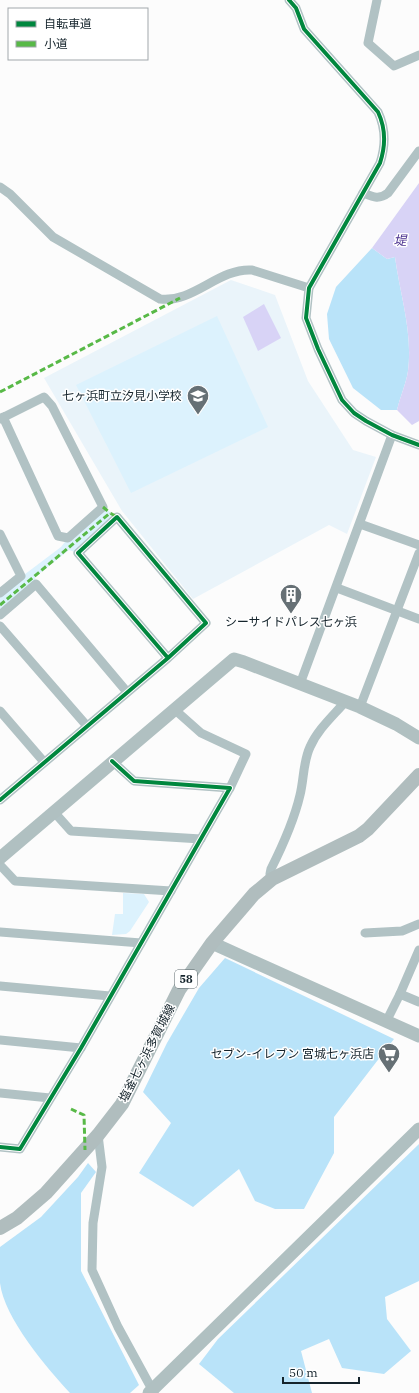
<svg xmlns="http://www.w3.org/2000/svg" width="419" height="1393" viewBox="0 0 419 1393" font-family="'IBM Plex Serif','Noto Sans JP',serif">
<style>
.built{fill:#eaf4fa}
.green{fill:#dcf2fd}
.forest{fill:#b9e3f9}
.water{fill:#d8d3f6}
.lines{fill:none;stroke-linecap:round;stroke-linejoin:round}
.street{stroke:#b1c2c4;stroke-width:9}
.secondary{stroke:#b0c0c1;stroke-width:13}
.primary{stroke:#b0bdbe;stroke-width:14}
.quiet{stroke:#58b947;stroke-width:3;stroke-dasharray:6 3;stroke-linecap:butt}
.cycleway-casing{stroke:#fff;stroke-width:6}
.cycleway{stroke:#00873e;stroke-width:4}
.labels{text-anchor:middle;stroke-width:3;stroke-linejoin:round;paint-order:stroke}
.shield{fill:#fff;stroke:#5b666b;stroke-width:1}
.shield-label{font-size:11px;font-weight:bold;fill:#15242c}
.poi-label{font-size:12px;fill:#15242c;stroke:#fff;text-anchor:end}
.street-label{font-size:12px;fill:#15242c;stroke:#fff}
.water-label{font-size:13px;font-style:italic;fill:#4b318f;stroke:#fff}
</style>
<rect width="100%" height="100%" fill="#fcfcfc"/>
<polygon class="built" points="231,280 275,295 308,381 353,450 376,457 347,534 329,525 193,599 122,511 44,378"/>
<g class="green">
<polygon points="217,316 268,427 131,493 76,385"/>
<polygon points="103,507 117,517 78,553 69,550 35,577 36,584 0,615 0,593 61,547 68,538"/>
<polygon points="123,893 144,894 149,902 130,931 126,934 112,935 115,914 123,914"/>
</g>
<g class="forest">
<path d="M372,248L387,259L395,257C400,295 413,332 408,371C406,384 400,397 397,410H381L353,388L329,339L327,314L336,287Z"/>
<polygon points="225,958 394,1039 334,1117 334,1153 304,1209 275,1209 255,1201 239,1169 193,1207 139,1173 171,1123 143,1092 167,1043 199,988"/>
<polygon points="419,1144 419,1281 385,1297 387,1319 411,1351 384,1374 342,1368 329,1339 301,1351 312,1393 234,1393 199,1364 218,1339"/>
<path d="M88,1163L96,1172L81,1193V1271L139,1385L130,1393H70C47,1368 4,1318 0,1283C0,1271 0,1259 0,1247L41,1217L78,1177Z"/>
</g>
<g class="water">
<path d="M419,183V421L412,425L397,410C400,397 406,384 408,371C413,332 400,295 395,257L387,259L372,248Z"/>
<polygon points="264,304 281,338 258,351 243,317"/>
</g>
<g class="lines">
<g class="street">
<path d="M289,0L296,8L304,29L378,112C386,129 386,145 380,163L309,288L306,318L318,349L342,400L354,413L366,421L392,435L419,445"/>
<polyline points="377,0 368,43 394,66 419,55"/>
<path d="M0,187L10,194L53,237L160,299C194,303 218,268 252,270L309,288"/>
<path d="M363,193C373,197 379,200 388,193L419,151"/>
<polyline points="0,419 44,397 52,406 103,507 68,538 58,536 3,417"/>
<polyline points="360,524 419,545"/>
<polyline points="0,534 21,576 0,593"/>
<polyline points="337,588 419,619"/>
<polyline points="0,615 36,584 127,692"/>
<polyline points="0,626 87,726"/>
<polyline points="300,684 392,435"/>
<polyline points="360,707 419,553"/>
<polyline points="174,709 201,733 246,754 230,788"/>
<polyline points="0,711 44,762"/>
<polyline points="0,800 168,658 206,623 117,517 78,553 168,658"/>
<polyline points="54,812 71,831 201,839"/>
<polyline points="0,865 15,881 171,891"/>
<path d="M272,879L270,874L271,869C283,845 294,821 300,795C304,779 303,762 310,747C318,729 333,716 345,702"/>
<polyline points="0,932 141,943"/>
<polyline points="365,933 402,931 419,924"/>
<polyline points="419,950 400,994 419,1002"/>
<polyline points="0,986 110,996"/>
<polyline points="386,1022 400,994"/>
<polyline points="0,1040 81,1048"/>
<polyline points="0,1093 50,1098"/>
<polyline points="98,1135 102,1167 93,1223 92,1270 118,1327 154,1393"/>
<polyline points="0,1147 20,1149 81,1048 230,788 134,781 112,761"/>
</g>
<g class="secondary">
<polyline points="0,858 234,659 244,662 360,707 396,724 419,738"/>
<polyline points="212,943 419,1036"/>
<polyline points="149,1393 419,1129"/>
</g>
<polyline class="primary" points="0,1228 17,1218 46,1193 98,1135 122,1104 179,990 212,943 254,894 272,879 359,836 368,829 419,775"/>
<g class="quiet">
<polyline points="0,392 180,298"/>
<polyline points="103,507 110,513"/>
<polyline points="0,605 110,513 117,517"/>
<polyline points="71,1109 84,1115 85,1150"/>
</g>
<g class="cycleway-casing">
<g id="cycleway">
<path d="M289,0L296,8L304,29L378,112C386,129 386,145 380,163L309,288L306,318L318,349L342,400L354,413L366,421L392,435L419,445"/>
<polyline points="0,800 168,658 206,623 117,517 78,553 168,658"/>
<polyline points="0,1147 20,1149 81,1048 230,788 134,781 112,761"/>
</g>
</g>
<use href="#cycleway" class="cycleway"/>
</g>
<defs>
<g id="school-pin" transform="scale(1.15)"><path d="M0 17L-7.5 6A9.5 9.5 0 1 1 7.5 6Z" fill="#667075" stroke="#fff"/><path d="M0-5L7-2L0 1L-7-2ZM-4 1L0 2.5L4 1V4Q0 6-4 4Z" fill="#fff"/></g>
<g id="building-pin" transform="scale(1.15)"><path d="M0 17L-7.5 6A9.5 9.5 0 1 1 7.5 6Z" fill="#667075" stroke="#fff"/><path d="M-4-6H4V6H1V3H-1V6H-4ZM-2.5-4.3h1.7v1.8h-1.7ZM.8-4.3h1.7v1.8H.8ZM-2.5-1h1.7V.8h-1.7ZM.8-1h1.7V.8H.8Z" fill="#fff"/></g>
<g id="supermarket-pin" transform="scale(1.15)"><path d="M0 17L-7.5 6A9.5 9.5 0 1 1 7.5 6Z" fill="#667075" stroke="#fff"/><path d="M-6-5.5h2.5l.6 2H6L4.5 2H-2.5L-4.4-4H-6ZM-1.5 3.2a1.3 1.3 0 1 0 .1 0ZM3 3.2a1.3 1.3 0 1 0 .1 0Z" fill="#fff"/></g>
</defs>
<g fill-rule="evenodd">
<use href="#school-pin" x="198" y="396"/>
<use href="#building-pin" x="291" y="595"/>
<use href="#supermarket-pin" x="389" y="1054"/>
</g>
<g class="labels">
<rect class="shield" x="175" y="970" width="22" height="18" rx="3"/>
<g class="shield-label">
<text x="186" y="983">58</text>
</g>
<g class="poi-label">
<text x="182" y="400">七ヶ浜町立汐見小学校</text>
<text x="291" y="626" text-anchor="middle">シーサイドパレス七ヶ浜</text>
<text x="374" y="1058">セブン-イレブン 宮城七ヶ浜店</text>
</g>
<g class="street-label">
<text transform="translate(147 1053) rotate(-63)" y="4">塩釜七ヶ浜多賀城線</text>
</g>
<g class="water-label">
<text x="400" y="245">堤</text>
</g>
</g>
<rect x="8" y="8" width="140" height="52" fill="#ffffff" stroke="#a1a7ab"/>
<rect x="16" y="21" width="20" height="6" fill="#00873e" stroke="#a1a7ab"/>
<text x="44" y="28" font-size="12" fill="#15242c">自転車道</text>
<rect x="16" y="41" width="20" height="6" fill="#58b947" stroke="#a1a7ab"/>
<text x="44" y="48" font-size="12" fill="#15242c">小道</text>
<path d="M283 1377v6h76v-6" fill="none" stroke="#15242c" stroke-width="2"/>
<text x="289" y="1377" font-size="12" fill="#15242c" stroke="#ffffff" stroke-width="3" paint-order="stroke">50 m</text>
</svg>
